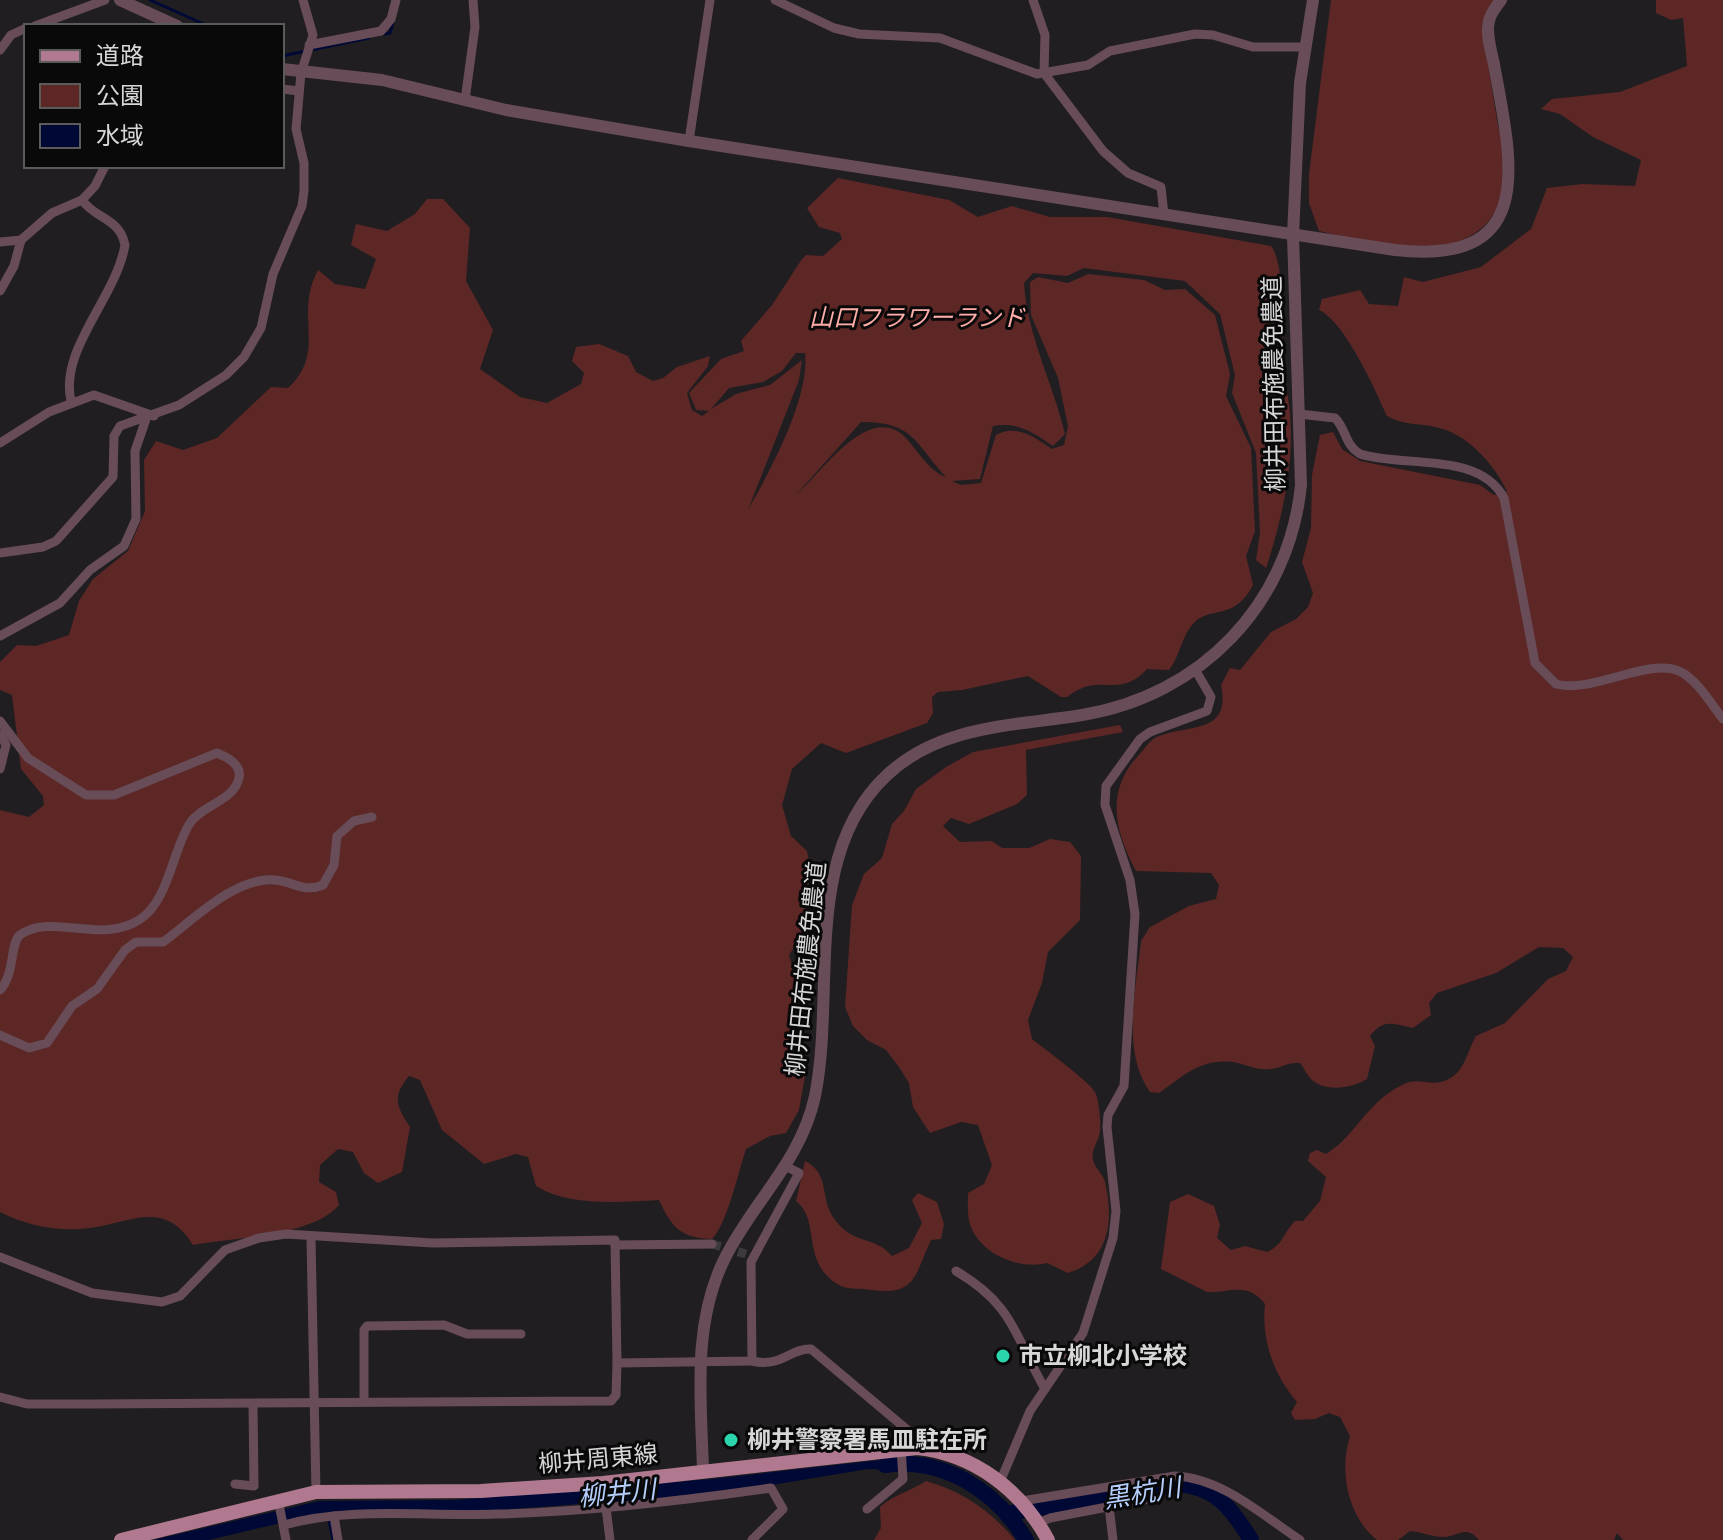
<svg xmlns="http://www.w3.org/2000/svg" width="1723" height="1540" viewBox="0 0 1723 1540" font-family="Lora,'Noto Sans JP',serif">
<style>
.green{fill:#5d2726;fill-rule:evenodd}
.water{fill:#000936}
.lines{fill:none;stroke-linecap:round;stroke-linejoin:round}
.stream{stroke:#000936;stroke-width:3}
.river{stroke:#000936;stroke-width:16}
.minor-tunnel{stroke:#3c3a3c;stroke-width:9;stroke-dasharray:9 4.5;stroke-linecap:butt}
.minor{stroke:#684d58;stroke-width:9}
.tertiary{stroke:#684d58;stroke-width:12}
.primary{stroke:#b17990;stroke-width:14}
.poi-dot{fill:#2ad5ac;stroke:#0a090a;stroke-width:3}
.labels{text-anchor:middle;stroke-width:6;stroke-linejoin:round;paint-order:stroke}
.park-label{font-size:24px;font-style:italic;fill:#feada9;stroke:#0a090a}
.street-label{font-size:24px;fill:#d8d7d8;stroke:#0a090a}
.poi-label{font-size:24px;font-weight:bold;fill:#d8d7d8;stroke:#0a090a;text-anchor:start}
.water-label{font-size:26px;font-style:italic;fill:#b4cefd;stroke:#0a090a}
</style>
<rect width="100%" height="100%" fill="#211e21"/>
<g class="green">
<path d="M1331,0H1508L1482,23C1486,55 1492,88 1497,120C1501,139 1508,162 1505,181C1492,274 1381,246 1319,231L1309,203V174Z"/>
<path d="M1656,0H1723V1540H1623L1617,1533L1614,1540H1479C1466,1524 1458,1537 1443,1537C1433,1537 1421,1532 1410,1531L1398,1540H1377C1347,1516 1339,1470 1350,1436L1340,1417L1329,1413L1315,1419L1295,1420L1291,1413L1297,1402C1274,1375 1261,1340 1265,1304C1247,1281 1231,1293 1207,1292L1161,1269L1170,1202L1188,1194L1214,1206L1220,1225L1217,1238L1231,1250L1245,1246L1267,1252C1284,1244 1283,1233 1295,1221H1303L1320,1201L1326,1177L1308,1161L1310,1153L1317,1150L1326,1154C1355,1137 1367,1101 1404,1084C1423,1075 1435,1092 1456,1074C1466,1064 1469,1048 1476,1036L1505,1023L1548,979L1566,971L1573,957L1563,948L1539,947L1496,973L1437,993L1429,1003L1431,1015L1413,1028C1393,1024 1384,1018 1370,1036L1375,1046L1367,1079C1352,1088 1326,1093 1311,1079C1307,1075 1304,1068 1300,1063C1286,1062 1282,1068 1270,1069C1256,1071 1246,1064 1233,1062C1201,1058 1183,1076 1159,1093L1150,1092C1121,1051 1136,989 1141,941L1150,927L1189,906L1216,899L1219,885L1211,873L1136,871C1115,832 1105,791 1138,756C1143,751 1149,741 1155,738C1184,723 1232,737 1221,685L1230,668L1240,670L1271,632L1296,619L1308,607L1313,593L1302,562L1311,528L1312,475L1320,435L1333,432L1342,449L1360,461L1480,485L1494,495L1507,491C1494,464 1467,433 1435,427C1417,423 1403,425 1387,416C1375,389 1345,322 1319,310L1322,299L1360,290L1369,304L1398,306L1404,277L1423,282L1481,267L1531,229L1547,188L1583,184L1635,186L1641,160L1593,137L1560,114L1541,109L1552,99L1620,92L1687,66L1683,18L1671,20L1656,13Z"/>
<path d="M838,178L949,200L978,217L1012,206L1050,217H1107L1271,246C1285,264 1282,327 1283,351L1278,363C1304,423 1286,508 1266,568L1256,560L1260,532L1256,453L1232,393L1235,375L1220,314L1185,281L1084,268L1067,276L1033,273L1024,283C1027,335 1053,383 1065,434L1053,446C1032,432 1019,422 993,426L980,479L952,481L961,485L981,483L996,435C1017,424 1034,437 1052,449L1064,445L1068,426L1058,378L1031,315L1030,282L1038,277L1068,283L1088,274L1144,280L1165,290L1185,289L1215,315L1230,374L1226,396L1251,448L1255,531L1246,556L1253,585C1233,623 1210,604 1192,625C1181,638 1180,656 1169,670L1147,669C1117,701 1101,670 1067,697H1061L1028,676L962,690L938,692L932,697L933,713L927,723L846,753L821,743L792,769L782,805L791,836L807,851L810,867L804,932L789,955L802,1003L792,1036L794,1066L805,1076L799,1110L786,1133L770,1136L746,1149C738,1173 727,1224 712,1239C681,1238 672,1228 659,1200C620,1202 570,1207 536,1186L528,1157L516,1154L484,1164L442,1130L420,1080L409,1076C392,1096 396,1106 410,1127L402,1172L378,1183L364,1173L353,1152L338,1149L320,1165L319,1182L336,1192L339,1205C311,1237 235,1237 193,1245C165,1199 132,1222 90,1228C57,1232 28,1226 0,1212V810L29,817L44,805L43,796L21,769L12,695L0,690V662L17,645L36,646L69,635L79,601L93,579L128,551L145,511L144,460L156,441L183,450L217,438L271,387L288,388C328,351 293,316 318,270L335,284L365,289L376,259L351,245L356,224L387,231L415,214L427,199H443L470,228L466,281L493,330L480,369L520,397L547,403L581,384L584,373L572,361L576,347L599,344L628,356L636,372L653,381L663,378L677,367L710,356L708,366L687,393L692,410L702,416L709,411L696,410L689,393L721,359L744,351L741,341L772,305L802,259L806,255L823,256L842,239L840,233L819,227L807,208ZM796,353H805C810,398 770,471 748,510L799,380L802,360L770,385L736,394L711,409L729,388L763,382L782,371ZM861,422C914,422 914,442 946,477C929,471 918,451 906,438C869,400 821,474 796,495Z"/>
<path d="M1120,725L1123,732L1026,750L1027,795L1017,804L969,824L951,818L943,826L960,842L992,841L1002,848H1029L1050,839L1070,842L1081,856L1080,920L1048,952L1042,983L1028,1020L1032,1039C1043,1048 1092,1083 1096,1094C1099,1103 1101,1121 1100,1131C1099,1141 1091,1149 1093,1160C1095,1168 1103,1174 1105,1182C1114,1221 1110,1260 1068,1273L1047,1263C1020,1270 979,1254 970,1224C967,1215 968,1202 968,1193L984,1184L992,1165L978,1125L961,1122L930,1133L913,1107L909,1083L899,1067L886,1050L867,1040L853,1026L845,1007L852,905L864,874L882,858L892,824L904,811L916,789L946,767L973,752Z"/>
<path d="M805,1161C831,1174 819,1199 835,1220C855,1246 874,1235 892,1256L909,1248L922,1223L912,1200L918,1193L937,1202L944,1224L941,1239L931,1240C916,1270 918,1297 872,1290C863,1288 849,1290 841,1286C799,1264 822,1221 796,1201Z"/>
<path d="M926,1481C962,1491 991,1511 1015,1540H874L881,1528L880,1507C893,1495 911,1491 926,1481Z"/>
</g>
<polygon class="water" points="898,1458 898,1470 868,1469 772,1485 659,1498 501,1510 323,1513 209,1540 153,1540 319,1501 454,1500 712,1479"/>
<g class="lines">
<g class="stream">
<polyline points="150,0 208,26"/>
<polyline points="384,34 390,33 393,23"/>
<polyline points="282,56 369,38"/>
<polyline points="329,1520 333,1540"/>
</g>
<g class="river">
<path d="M885,1465C944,1457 996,1491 1026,1540"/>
<path d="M1015,1512L1175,1484C1215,1486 1231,1507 1251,1540"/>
</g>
<polyline class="minor-tunnel" points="712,1244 746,1254"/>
<g class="minor">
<polyline points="775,0 834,28 859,34 940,38 1037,74 1088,65 1110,51 1195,34 1213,35 1253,47 1304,47"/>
<polyline points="1033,0 1045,35 1044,73 1103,151 1128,173 1161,187 1164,215"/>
<polyline points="35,26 105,0"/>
<polyline points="309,45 381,31 391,19 396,0"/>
<polyline points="0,50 11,35 26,28"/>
<polyline points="282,89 299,91"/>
<polyline points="465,100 475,27 473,0"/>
<polyline points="689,141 710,0"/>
<polyline points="0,242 21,240 52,213 82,200 95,186 105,166"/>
<polyline points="0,291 14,266 21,240"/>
<path d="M71,401C59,349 116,298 125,245C120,218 95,219 82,200"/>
<path d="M1299,414L1335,418C1347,430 1344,444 1360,454C1405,468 1479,451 1504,498L1535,663L1556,684C1593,694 1649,656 1681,672C1698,681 1711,704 1723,719"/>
<polyline points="0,443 49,412 94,395 154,416"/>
<polyline points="0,553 43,547 56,541 113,477 114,436 120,426 179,405 226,375 244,357 261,328 273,274 302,206 304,191 304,163 296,129 301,73 313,35 303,0"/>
<polyline points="0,636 60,603 90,570 124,546 136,519 135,451 146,419"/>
<path d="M0,721L28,758L86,795H114L217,753C227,757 242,765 239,778C234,801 202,805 190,823C172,851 169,901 139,920C98,945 53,912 20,935C10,942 15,975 0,990"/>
<polyline points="0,734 6,745 0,769"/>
<path d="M0,1035L29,1048L47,1043L72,1006L97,989L125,950L136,942H163C192,921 236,876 275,880C295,882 303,893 323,885L334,865L337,836L354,821L372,817"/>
<polyline points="311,1238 316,1492"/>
<polyline points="615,1245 712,1244"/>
<polyline points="0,1257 92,1293 162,1302 180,1296 225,1250 259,1238 286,1234 433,1243 615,1240 617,1363"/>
<path d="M956,1271C1014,1305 1014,1335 1045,1389"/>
<path d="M752,1361C782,1368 790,1348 811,1349L917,1438V1448"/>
<polyline points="0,1397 27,1404 92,1404 611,1401 616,1395 617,1363 752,1361 751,1262 799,1173 787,1167"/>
<polyline points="364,1400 364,1330 367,1326 444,1325 467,1334 521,1334"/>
<polyline points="1000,1482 1030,1411 1083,1333 1113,1238 1116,1211 1107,1127 1108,1115 1124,1086 1135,914 1130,880 1105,805 1106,786 1140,739 1150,732 1207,711 1211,697 1196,671"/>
<polyline points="603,1483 610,1540"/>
<polyline points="235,1484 254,1486 253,1404"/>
<polyline points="278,1499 286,1540"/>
<path d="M1022,1501L1175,1476C1222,1478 1262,1515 1300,1540"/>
<polyline points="1109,1506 1113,1540"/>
<polyline points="867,1509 903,1479 901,1448"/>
<polyline points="334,1516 338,1540"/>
<polyline points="1039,1523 1050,1518 1154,1498"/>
<path d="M284,1525C353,1506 426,1517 497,1514C588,1512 681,1501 771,1488L783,1509L752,1540"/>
</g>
<g class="tertiary">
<polyline points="120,0 177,26"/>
<path d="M282,69L382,80L506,110L689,141L1395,250C1536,266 1513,167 1495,70C1493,56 1485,35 1489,21C1490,14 1496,7 1501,0"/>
<path d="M703,1470C701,1400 692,1325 724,1260C752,1202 801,1162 815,1096C836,993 801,855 887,775C940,725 1014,726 1082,715C1200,696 1289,605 1301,485L1293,235L1300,83L1313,0"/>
</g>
<path class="primary" d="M121,1540L316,1492L481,1491L603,1483L917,1448C974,1454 1021,1490 1048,1540"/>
</g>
<g class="poi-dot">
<circle cx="1003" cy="1356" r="8"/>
<circle cx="731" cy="1440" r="8"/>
</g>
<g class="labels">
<g class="park-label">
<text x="917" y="326">山口フラワーランド</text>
</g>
<g class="street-label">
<text transform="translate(1274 384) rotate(-91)" y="8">柳井田布施農免農道</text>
<text transform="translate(806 969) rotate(-84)" y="8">柳井田布施農免農道</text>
<text transform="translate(598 1459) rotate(-5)" y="8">柳井周東線</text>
</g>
<g class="poi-label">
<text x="1019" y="1364">市立柳北小学校</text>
<text x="747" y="1448">柳井警察署馬皿駐在所</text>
</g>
<g class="water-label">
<text transform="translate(617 1493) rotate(-6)" y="9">柳井川</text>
<text transform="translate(1142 1493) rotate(-9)" y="9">黒杭川</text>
</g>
</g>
<rect x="24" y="24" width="260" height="144" fill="#0a090a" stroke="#5c5b5c" stroke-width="2"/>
<rect x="40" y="50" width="40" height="12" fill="#b17990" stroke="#5c5b5c" stroke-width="2"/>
<text x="96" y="64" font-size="24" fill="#d8d7d8">道路</text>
<rect x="40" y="84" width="40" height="24" fill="#5d2726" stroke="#5c5b5c" stroke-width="2"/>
<text x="96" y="104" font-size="24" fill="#d8d7d8">公園</text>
<rect x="40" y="124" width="40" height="24" fill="#000936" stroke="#5c5b5c" stroke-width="2"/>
<text x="96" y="144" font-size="24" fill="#d8d7d8">水域</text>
</svg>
